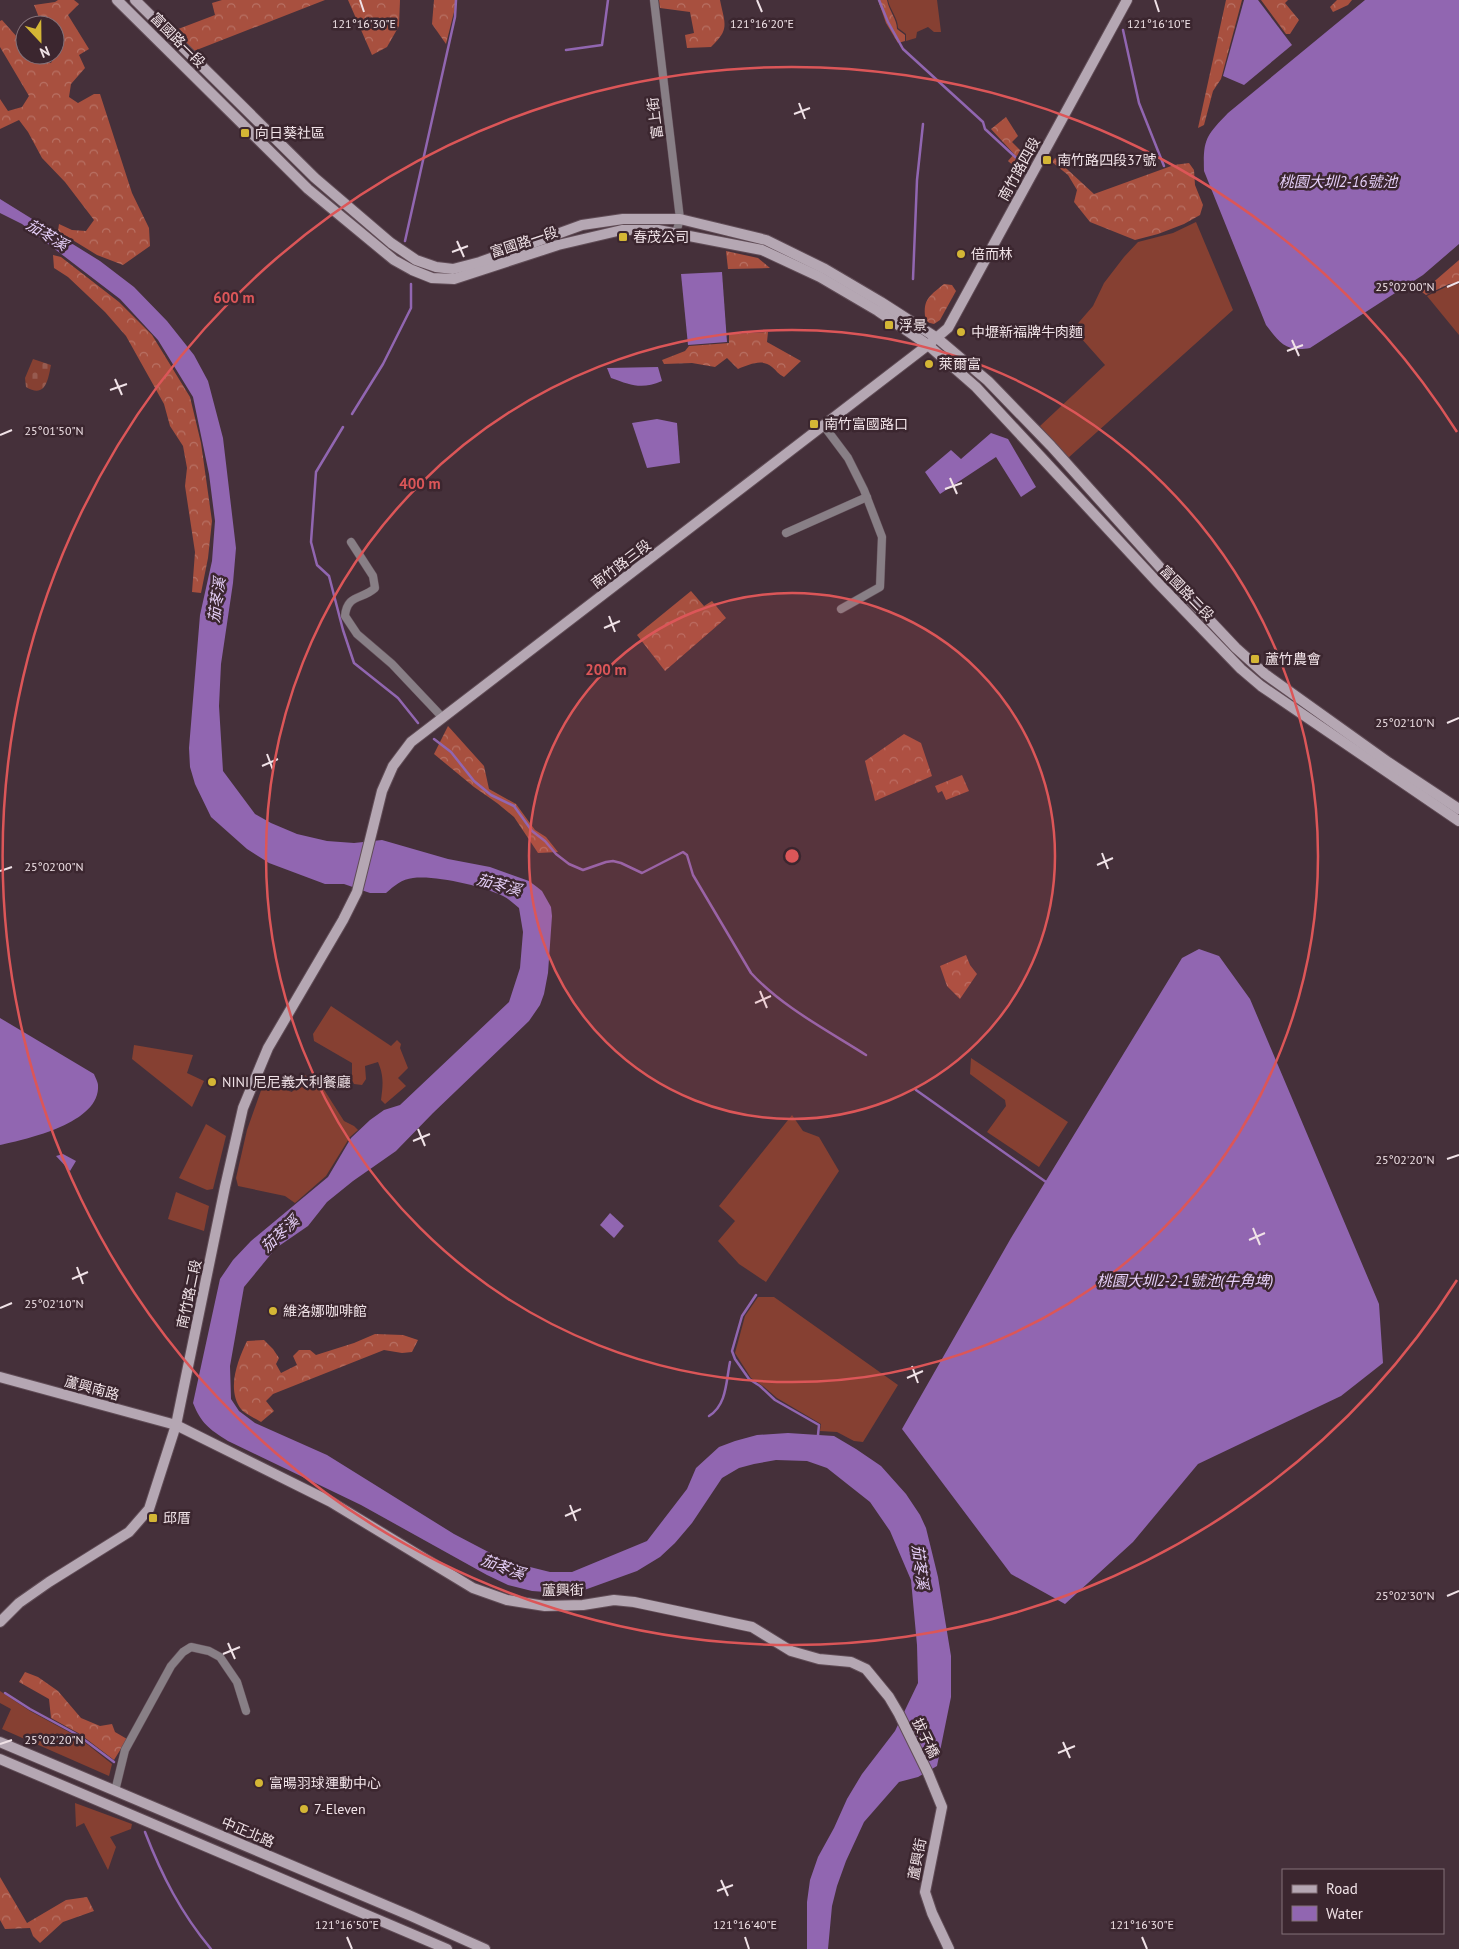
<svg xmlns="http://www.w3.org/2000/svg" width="1459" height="1949" viewBox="0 0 1459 1949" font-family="'PT Sans','Noto Sans TC',sans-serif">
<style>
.grass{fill:#864032}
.forest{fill:url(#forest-crowns)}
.cemetery{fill:url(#cemetery-stones)}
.water{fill:#9166b1}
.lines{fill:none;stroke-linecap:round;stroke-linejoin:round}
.stream{stroke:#9166b1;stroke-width:2.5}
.street-casing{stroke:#604c56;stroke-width:9}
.secondary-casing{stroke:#604c56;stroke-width:12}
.street{stroke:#887f86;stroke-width:8}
.secondary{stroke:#b5a7b3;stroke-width:10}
.ticks{fill:none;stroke:#f0e2e7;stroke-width:2}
.ring{fill:none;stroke:#dc5658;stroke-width:2.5}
.poi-dot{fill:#d4b635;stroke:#3b262f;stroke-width:2}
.labels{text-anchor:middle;stroke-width:5;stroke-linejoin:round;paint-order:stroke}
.street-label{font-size:14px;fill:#f0e2e7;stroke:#3b262f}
.poi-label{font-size:14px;fill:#f0e2e7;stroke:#3b262f;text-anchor:start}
.water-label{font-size:15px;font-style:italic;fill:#e5cff8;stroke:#3b262f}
.ticks-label{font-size:12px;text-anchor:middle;fill:#f0e2e7;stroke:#3b262f;stroke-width:5;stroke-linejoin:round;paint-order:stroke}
.centre{fill:#dc5658;stroke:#3b262f;stroke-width:2.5}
.ring-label{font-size:15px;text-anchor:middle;font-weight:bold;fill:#dc5658;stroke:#3b262f;stroke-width:5;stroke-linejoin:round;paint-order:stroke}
</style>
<defs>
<pattern id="forest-crowns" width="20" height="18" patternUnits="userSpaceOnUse" patternTransform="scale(1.25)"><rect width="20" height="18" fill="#a8503f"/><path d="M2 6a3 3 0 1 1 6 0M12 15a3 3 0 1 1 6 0" fill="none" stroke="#b87164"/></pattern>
<pattern id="cemetery-stones" width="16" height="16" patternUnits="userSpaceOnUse" patternTransform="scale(1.25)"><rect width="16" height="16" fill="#864032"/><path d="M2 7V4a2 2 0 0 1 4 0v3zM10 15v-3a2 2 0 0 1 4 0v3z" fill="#975b50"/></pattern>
</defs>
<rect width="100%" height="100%" fill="#45303a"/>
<g class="grass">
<path d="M888,0H937L941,32H934L928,27L917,32L916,38L906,41V34L898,28C898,18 890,10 888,0Z"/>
<polygon points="1196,222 1233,310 1068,458 1040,426 1105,365 1073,329 1093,306 1104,283 1124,257 1138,242 1173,233"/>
<polygon points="1459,284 1459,335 1427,296 1450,285"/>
<path d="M331,1006L391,1046L397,1040L401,1044L400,1048L408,1068L398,1078L406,1086L385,1104L381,1100C383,1085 384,1076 378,1062L365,1066L366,1079L362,1085L354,1084L352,1080V1063L314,1041L313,1034Z"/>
<polygon points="134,1045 193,1055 187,1073 204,1081 192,1107 132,1059"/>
<polygon points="971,1058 1068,1122 1039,1167 987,1132 1006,1106 1005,1100 970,1074"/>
<polygon points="303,1074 321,1085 344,1121 354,1126 358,1130 350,1137 326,1176 295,1203 285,1196 238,1186 236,1178 247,1130 264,1082 292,1092"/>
<polygon points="792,1115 803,1131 819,1137 839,1171 766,1282 739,1264 718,1241 735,1221 719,1206"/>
<polygon points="206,1124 226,1136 213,1189 207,1190 179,1178"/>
<polygon points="176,1192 209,1206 204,1231 168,1219"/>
<polygon points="758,1297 774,1297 898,1385 863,1442 854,1441 837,1432 820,1431 821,1424 777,1398 763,1386 751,1378 735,1353 745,1316"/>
<polygon points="0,1691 30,1711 78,1737 112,1764 109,1776 2,1729 11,1709 0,1703"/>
<polygon points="75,1803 132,1824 131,1829 110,1837 116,1847 108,1870 84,1823 76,1827"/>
</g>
<g class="forest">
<polygon points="58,0 74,0 79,4 68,15 89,49 79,55 85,68 71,84 69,97 78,103 94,94 100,94 132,193 149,228 150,246 123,265 97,255 58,231 59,224 72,230 86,231 94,220 65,182 42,158 28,132 19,120 0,129 0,99 8,111 22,107 29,96 0,47 0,21 2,20 25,46 25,55 32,55 35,58 51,63 58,49 55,45 55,25 42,25 34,5 55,2"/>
<polygon points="222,0 325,0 194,51 173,31 215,15 212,3"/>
<polygon points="348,0 400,0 399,26 387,47 372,55"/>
<polygon points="434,0 457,0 446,44 432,24"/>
<path d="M659,0H720C725,25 730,29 711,47L687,48L685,35L694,33L690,12L660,8Z"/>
<path d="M878,0H887C889,11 897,19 897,29L905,35V41L898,43L886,23Z"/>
<polygon points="1226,0 1242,0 1221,79 1213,91 1204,125 1198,128"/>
<polygon points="1261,0 1288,0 1285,3 1299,20 1290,34 1286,34"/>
<polygon points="1337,0 1352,0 1348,5 1333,12 1330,7"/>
<polygon points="1006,117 1018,136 1012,142 1029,159 1022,173 1008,161 1014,154 991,129"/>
<polygon points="1055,158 1094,194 1174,165 1189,163 1194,170 1195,185 1203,205 1200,215 1184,224 1158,234 1135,240 1090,222 1074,202 1077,190 1068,175 1052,162"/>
<polygon points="726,251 758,258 770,268 728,269"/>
<polygon points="53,255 61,257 119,302 152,335 190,397 201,443 212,521 208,558 201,593 192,592 195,552 185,486 187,468 183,446 170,426 164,404 126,336 105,312 68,277 54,268"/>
<polygon points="1459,260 1459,283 1449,284 1426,295 1422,292"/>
<path d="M944,284L952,285L956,291L940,320L934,324L926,322C922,300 928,297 944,284Z"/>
<path d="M768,332L767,342L801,361L784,377C778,374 777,371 772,367C762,358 749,365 738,369L727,358L715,367L692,363L664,364L662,360L685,351L689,346L729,343V334Z"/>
<polygon points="691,591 704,606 712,601 726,618 665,671 637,635"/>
<polygon points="448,726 484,766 489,789 516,804 535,830 546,837 558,852 538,853 514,817 497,803 474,787 434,754"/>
<polygon points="904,734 921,743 932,776 875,801 865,761"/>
<polygon points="962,775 969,791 946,800 942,791 938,793 935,786"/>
<polygon points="966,955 970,965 977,974 960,999 947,986 940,966"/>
<path d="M375,1334L403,1335L418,1340L412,1352L402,1353L384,1350L273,1394L266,1401L274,1411L261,1422C255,1418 245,1414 241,1409C226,1389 238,1360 247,1341L264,1340L273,1349L279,1358L276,1364L281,1373L297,1365L293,1356L299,1350H310L316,1355L354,1343Z"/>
<polygon points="25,1672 38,1677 58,1691 81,1718 100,1726 112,1724 115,1732 127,1739 114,1760 80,1734 51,1718 49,1699 19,1682"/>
<polygon points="0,1877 27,1923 66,1900 87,1897 94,1911 63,1922 40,1943 33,1936 30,1928 5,1929 0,1920"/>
</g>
<path class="cemetery" d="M33,359L51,365C48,379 46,399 26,387L25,378Z"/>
<g class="water">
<polygon points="1244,0 1258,0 1292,45 1244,85 1223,76"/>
<path d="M1365,0H1459V244L1423,275L1310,348C1286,352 1280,343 1266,325L1204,171C1203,139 1206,136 1228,113Z"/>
<path d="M0,199L100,261L134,287L167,321L194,355L208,381L223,438L236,548L233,583L221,664L219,706L223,771L255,814L271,823L297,834L327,841L354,843L382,840L448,859L490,867L529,881L537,887L542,891L551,907L552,916L548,973L544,994L540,1005L529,1021L433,1113L396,1151L353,1181L327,1202L308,1226L276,1248L244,1287L230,1366L231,1399L239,1411L255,1423L327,1455L454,1534L496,1556L514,1563L550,1572H572L647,1541L687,1489L696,1468L719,1447L735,1441L757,1435L788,1433L834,1436L856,1449L881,1466L906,1494L920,1515L926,1528L938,1577L951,1656V1697L937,1766L918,1777L899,1782L864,1822L846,1861L837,1886L832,1906L828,1949H807V1902L810,1880L818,1857L834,1828L847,1799L862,1774L895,1731L918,1683L917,1645L911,1580L890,1531L870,1502L827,1468L807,1461L776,1460L754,1464L739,1468L722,1478L692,1523L675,1543L660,1557L637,1571L576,1593H560L532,1591L508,1585L487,1575L361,1505L228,1441C209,1429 201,1423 193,1403L220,1279L233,1260L251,1241L328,1177L351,1138L370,1120L384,1110L400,1105L509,1002L520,968L523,932L519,908C514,904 509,899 503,896C483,886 435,875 413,878C402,879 394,886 386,893H370L344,884H325L269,863L247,849L211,817L195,784L190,767L189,748L200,615L212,561L215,521L209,474L193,397L158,340L120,299L22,224L0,213Z"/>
<polygon points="722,272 727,342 688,345 681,274"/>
<path d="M658,367L662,381C641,390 631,385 611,378L607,368Z"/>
<polygon points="657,419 677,423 680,463 647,468 632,423"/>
<polygon points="991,433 1008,439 1036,487 1021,497 996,457 940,494 925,472 951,450 961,459"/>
<polygon points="1199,949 1219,956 1250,999 1379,1304 1383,1363 1341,1396 1198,1464 1133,1542 1065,1604 1011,1574 902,1429 1011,1238 1182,958"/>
<path d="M0,1018L94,1074C95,1077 98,1082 98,1085C101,1123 27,1139 0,1145Z"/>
<polygon points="63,1154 76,1161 70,1171 56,1156"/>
<polygon points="610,1213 624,1226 614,1238 600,1225"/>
</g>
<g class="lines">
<g class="stream">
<polyline points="879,0 888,22 903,49 983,122 985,129 1025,166"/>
<polyline points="1123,30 1139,103 1164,166"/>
<polyline points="566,50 602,45 608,0"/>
<polyline points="405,241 455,17 456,0"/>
<polyline points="913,279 917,180 923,124"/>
<polyline points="352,414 383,364 411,308 411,284"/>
<polyline points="343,427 316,472 311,542 317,565 329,576 343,630 354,663 398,698 418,723"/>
<path d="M434,739L451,752L474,781L491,795L514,806L532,831L545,841L556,854L569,864L583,870L606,862L613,861L621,863L642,873L683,852L687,855L693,875L751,973C782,1007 827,1030 866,1055"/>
<polyline points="916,1090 1046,1182"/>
<polyline points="756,1295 742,1316 732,1351 735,1359 749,1379 760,1386 775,1400 819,1425 818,1435"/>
<path d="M709,1416C727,1405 726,1381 730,1362"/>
<polyline points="5,1693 30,1709 78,1735 114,1762"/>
<path d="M145,1832C162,1876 181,1913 211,1949"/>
</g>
<g class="street-casing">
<g id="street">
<polyline points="654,0 680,219 676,233"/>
<polyline points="824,426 848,458 864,490 882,537 880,587 841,609"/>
<polyline points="786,533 867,497"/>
<path d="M351,542L373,576L375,588C362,600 347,594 345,616L357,634L392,664L443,718"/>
<polyline points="115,1791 125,1750 171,1666 183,1652 191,1647 209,1651 220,1657 237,1682 246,1711"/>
</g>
</g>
<g class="secondary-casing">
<g id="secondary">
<polyline points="117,0 308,189 394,260 412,270 432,278 454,279 558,245 622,230 658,230 762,250 820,277 878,311 928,345 976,387 1158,583 1241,669 1261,686 1459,821"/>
<polyline points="135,0 315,178 391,243 416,260 436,267 453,269 480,262 582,225 623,219 680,219 766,240 825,269 881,302 937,338 988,381 1051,446 1167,575 1236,648 1265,674 1388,762 1459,809"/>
<polyline points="0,1377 176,1425 331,1502 473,1588 507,1600 545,1606 583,1605 614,1600 634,1602 752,1627 791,1651 819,1659 851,1662 866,1669 889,1697 899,1714 928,1773 942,1807 925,1892 932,1913 949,1949"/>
<polyline points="0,1622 19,1603 49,1582 129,1532 149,1509 176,1425 225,1187 243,1108 268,1048 343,920 357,892 382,791 393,766 411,742 928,345 948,328 1127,0"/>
<polyline points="0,1742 411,1916 485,1949"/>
<polyline points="0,1759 447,1949"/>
</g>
</g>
<use href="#street" class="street"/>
<use href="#secondary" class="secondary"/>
</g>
<path class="ticks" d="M360,0L364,12M757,0L762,12M1155,0L1159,12M799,103L805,119M794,114L810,108M457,241L464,257M452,252L468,246M1447,287L1459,282M1292,340L1299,356M1287,351L1303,345M115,379L122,395M110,390L127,384M0,435L12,430M950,478L957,494M945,489L962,483M609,616L615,632M604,628L620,621M1447,723L1459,718M267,754L273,770M262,766L278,759M1102,853L1108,869M1097,865L1113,858M0,871L12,867M760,991L767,1008M755,1003L771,996M418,1129L425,1146M413,1141L430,1134M1447,1159L1459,1155M1253,1228L1260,1245M1249,1240L1265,1233M77,1267L83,1284M72,1279L88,1272M0,1308L12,1303M912,1366L918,1383M907,1378L923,1371M570,1505L576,1521M565,1516L581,1509M1447,1596L1459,1591M228,1643L235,1659M223,1654L240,1647M1063,1742L1070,1758M0,1744L12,1740M1058,1753L1075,1746M721,1880L728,1896M717,1891L733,1885M347,1937L352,1949M745,1937L749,1949M1142,1937L1147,1949"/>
<circle cx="792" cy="856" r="263" fill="#dc5658" fill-opacity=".12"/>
<g class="ring">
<circle cx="792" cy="856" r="263"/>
<circle cx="792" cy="856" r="526"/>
<path d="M1457 1280A789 789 0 1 1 1457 432"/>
</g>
<g class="poi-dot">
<rect x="240" y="128" width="10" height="10" rx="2.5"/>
<rect x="1042" y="155" width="10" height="10" rx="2.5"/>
<rect x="618" y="232" width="10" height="10" rx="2.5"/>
<circle cx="961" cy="254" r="5"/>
<rect x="884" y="320" width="10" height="10" rx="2.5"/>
<circle cx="961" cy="332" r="5"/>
<circle cx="929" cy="364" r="5"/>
<rect x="809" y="419" width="10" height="10" rx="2.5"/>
<rect x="1250" y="654" width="10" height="10" rx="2.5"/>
<circle cx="212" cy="1082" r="5"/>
<circle cx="273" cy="1311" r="5"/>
<rect x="148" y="1513" width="10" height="10" rx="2.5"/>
<circle cx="259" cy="1783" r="5"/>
<circle cx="304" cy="1809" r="5"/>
</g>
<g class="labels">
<g class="street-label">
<text transform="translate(178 40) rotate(45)" y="5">富國路一段</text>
<text transform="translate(655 118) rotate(-97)" y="5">富上街</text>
<text transform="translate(1019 169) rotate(-61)" y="5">南竹路四段</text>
<text transform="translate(524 242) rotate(-18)" y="5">富國路一段</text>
<text transform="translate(621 564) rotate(-37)" y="5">南竹路三段</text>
<text transform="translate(1187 593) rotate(46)" y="5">富國路二段</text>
<text transform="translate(189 1294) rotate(-78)" y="5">南竹路二段</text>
<text transform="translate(92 1388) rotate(15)" y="5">蘆興南路</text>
<text transform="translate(563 1590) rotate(-1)" y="5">蘆興街</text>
<text transform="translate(926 1738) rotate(64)" y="5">拔子橋</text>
<text transform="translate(248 1832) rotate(23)" y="5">中正北路</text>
<text transform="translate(917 1859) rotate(-79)" y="5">蘆興街</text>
</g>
<g class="poi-label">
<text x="255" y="138">向日葵社區</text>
<text x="1057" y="165">南竹路四段37號</text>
<text x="633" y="242">春茂公司</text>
<text x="971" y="259">倍而林</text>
<text x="899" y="330">浮景</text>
<text x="971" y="337">中壢新福牌牛肉麵</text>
<text x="939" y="369">萊爾富</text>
<text x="824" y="429">南竹富國路口</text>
<text x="1265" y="664">蘆竹農會</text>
<text x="222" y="1087">NINI 尼尼義大利餐廳</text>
<text x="283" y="1316">維洛娜咖啡館</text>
<text x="163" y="1523">邱厝</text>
<text x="269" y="1788">富暘羽球運動中心</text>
<text x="314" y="1814">7-Eleven</text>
</g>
<g class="water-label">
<text x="1338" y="187">桃園大圳2-16號池</text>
<text transform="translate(47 235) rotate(31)" y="5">茄苳溪</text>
<text transform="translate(217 600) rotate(-82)" y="5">茄苳溪</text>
<text transform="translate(499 885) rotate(15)" y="5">茄苳溪</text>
<text transform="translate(280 1234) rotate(-43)" y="5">茄苳溪</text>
<text x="1185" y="1286">桃園大圳2-2-1號池(牛角埤)</text>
<text transform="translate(503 1567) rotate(20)" y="5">茄苳溪</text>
<text transform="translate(920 1567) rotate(83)" y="5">茄苳溪</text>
</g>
</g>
<g class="ticks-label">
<text x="364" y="28">121°16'30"E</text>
<text x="762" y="28">121°16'20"E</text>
<text x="1159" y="28">121°16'10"E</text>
<text x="1405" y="291">25°02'00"N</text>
<text x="54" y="435">25°01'50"N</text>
<text x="1405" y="727">25°02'10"N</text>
<text x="54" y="871">25°02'00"N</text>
<text x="1405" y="1164">25°02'20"N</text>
<text x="54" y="1308">25°02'10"N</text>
<text x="1405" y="1600">25°02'30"N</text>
<text x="54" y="1744">25°02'20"N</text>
<text x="347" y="1929">121°16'50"E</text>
<text x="745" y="1929">121°16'40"E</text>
<text x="1142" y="1929">121°16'30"E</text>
</g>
<circle cx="792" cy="856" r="8" class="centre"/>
<g class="ring-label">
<text x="234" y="303">600 m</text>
<text x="420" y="489">400 m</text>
<text x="606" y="675">200 m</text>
</g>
<rect x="1282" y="1869" width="162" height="65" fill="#3b262f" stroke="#837179"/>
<rect x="1292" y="1885" width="25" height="8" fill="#b5a7b3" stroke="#837179"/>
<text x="1326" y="1894" font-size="15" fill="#f0e2e7">Road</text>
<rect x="1292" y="1906" width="25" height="15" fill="#9166b1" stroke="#837179"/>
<text x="1326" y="1919" font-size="15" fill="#f0e2e7">Water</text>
<g transform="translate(40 40) rotate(158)"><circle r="24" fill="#3b262f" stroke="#837179"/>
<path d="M0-4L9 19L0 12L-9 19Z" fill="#d4b635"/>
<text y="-8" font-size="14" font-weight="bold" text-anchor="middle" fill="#f0e2e7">N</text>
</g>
</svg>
